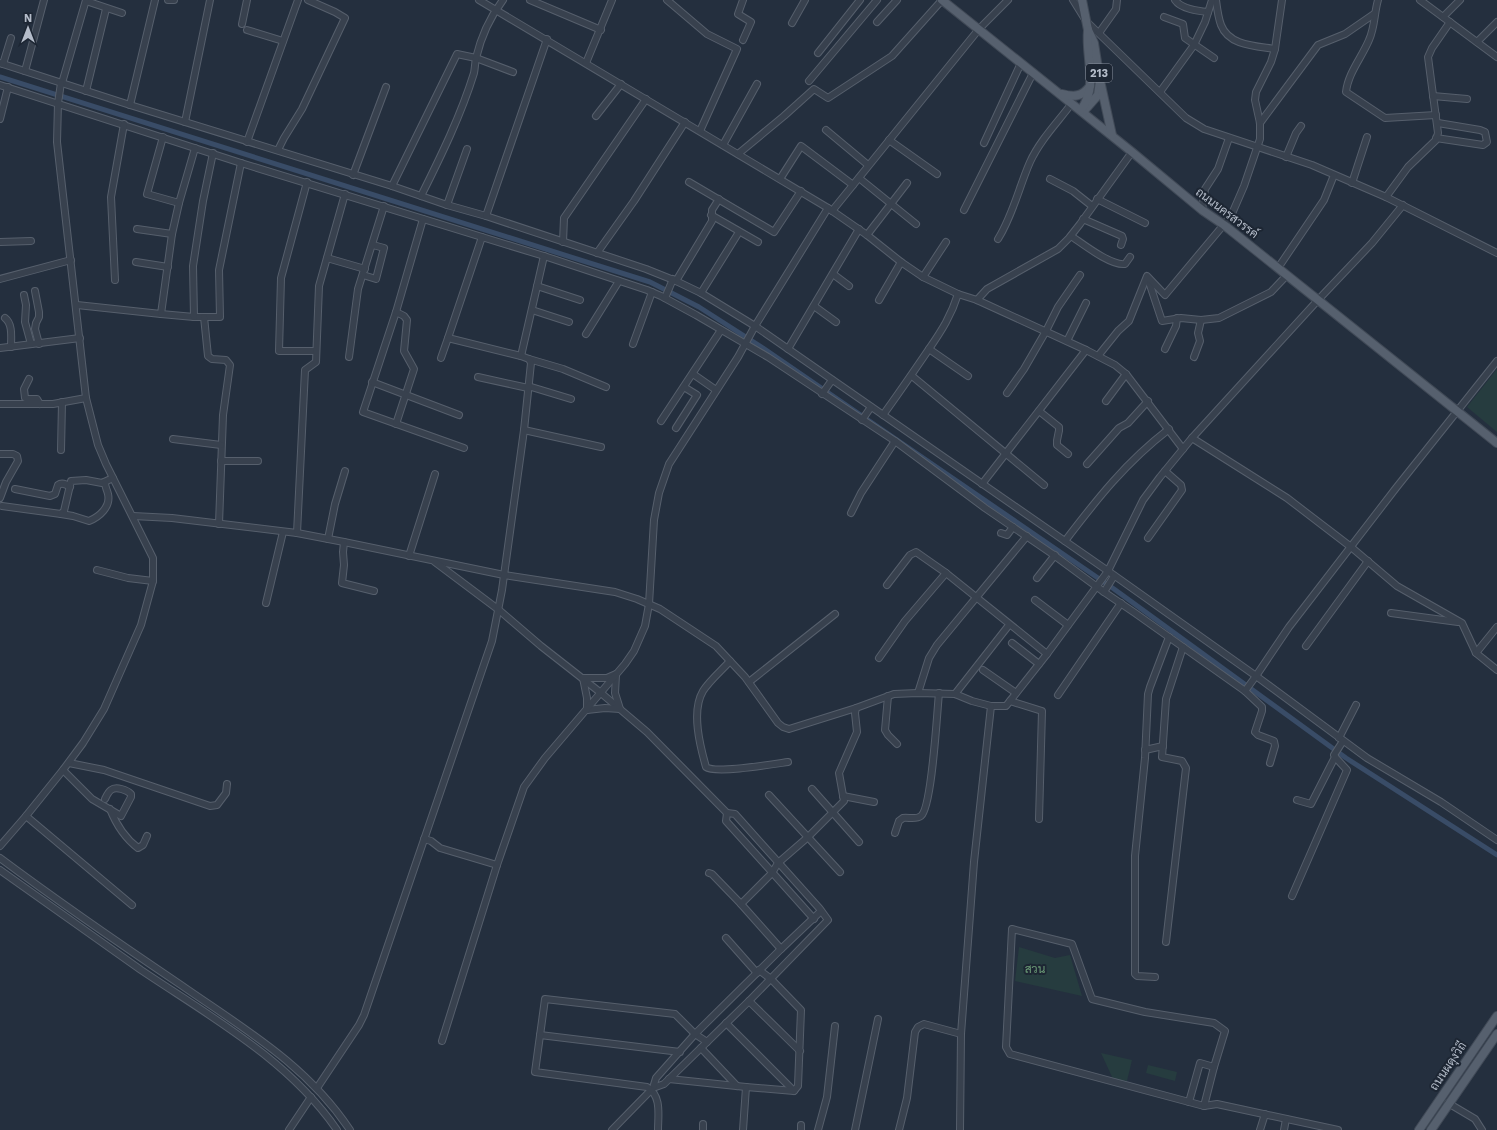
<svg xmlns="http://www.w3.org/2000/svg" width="1497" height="1130" viewBox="0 0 1497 1130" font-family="'Work Sans',Sarabun,sans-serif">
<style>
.green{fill:#263c3f}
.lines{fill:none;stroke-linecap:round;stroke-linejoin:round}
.canal{stroke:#394c67;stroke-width:5}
.minor-casing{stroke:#565f6c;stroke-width:8}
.major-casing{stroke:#414a57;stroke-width:10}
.minor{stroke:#38414e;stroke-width:6}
.major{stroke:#56606e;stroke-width:8}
.labels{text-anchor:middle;stroke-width:4;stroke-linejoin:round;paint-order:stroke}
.shield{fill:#1d2633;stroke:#878f9c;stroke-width:1}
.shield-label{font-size:11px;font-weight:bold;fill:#b4bcc9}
.street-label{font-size:12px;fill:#b4bcc9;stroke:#1d2633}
.park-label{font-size:12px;fill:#6b9a76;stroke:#1d2633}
</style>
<rect width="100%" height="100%" fill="#242f3e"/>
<g class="green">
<polygon points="1497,369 1497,432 1467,407"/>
<polygon points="1019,947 1055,958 1070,955 1082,996 1015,981"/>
<polygon points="1101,1053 1132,1060 1127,1081 1113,1079"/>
<polygon points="1148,1065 1177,1072 1175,1081 1146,1073"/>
</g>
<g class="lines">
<polyline class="canal" points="0,77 650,282 699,307 763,348 1114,589 1346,758 1497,855"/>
<g class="minor-casing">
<g id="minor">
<polyline points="168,0 174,0"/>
<polyline points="479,0 828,208 867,235 901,262 923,277 958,294 977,300 1086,350 1115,365 1126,374 1183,449"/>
<polyline points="530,0 601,30"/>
<polyline points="667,0 707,34 737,49 700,131"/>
<polyline points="743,0 738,14 751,22 743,40"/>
<polyline points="1073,0 1086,21 1186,118 1204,129 1312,165 1386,197 1497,253"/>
<path d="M1175,0C1181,9 1198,11 1208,12"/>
<path d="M1216,0C1217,8 1218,17 1221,25C1229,46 1256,46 1275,49"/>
<path d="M1378,0C1374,14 1375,27 1369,40C1362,57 1348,73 1346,92L1385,118L1436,115"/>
<polyline points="1420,0 1497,57"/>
<polyline points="86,1 122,13"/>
<polyline points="1164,17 1183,24 1185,38 1214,58"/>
<polyline points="1443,17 1460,0"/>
<polyline points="877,22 897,0"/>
<polyline points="792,23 805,0"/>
<polyline points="242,24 247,0"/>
<polyline points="247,30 283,41"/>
<polyline points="1099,33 1116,9 1117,0"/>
<polyline points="1477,42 1497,22"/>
<polyline points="818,53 860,0"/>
<polyline points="0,63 130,105 392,186 447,205 486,216 646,269 676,281 701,293 755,326 1108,571 1256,676 1367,758 1441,802 1497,840"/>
<polyline points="586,63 612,0"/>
<polyline points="3,64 11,38"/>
<polyline points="25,71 44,0"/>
<polyline points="809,81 877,0"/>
<polyline points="62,83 86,0"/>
<polyline points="0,85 241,163 544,256 647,290 661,296 696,315 768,357 895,441 985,508 1051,553 1104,592 1135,613 1245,691 1262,707 1262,711 1255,732 1258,735 1274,741 1275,746 1270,763"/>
<polyline points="86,91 106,9"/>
<polyline points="1160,92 1194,45 1205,22 1212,0"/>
<polyline points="1433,96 1467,99"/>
<polyline points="130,105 155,0"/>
<polyline points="596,116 621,84"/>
<polyline points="0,119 8,87"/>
<polyline points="185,122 210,0"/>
<polyline points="1260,123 1318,45 1345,34 1374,14"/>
<polyline points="826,130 868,165"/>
<polyline points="163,137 147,194 179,203"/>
<polyline points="1436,138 1483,145 1487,142 1485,132 1480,130 1438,123"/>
<polyline points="889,140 937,174"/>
<polyline points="247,142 298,0"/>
<polyline points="984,143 1021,63"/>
<polyline points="723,145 757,84"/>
<polyline points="278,150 284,138 302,109 345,18 335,12 308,0"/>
<polyline points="738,154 784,116 814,89 828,98 892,56 942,0"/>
<polyline points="1286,157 1296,133 1301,126"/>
<polyline points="353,175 386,87"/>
<polyline points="859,178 916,224"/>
<polyline points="780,179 801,146 853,185"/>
<polyline points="1050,179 1073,191 1092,206"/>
<polyline points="307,182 281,278 279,351 316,351"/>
<polyline points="689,182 774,232 801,191"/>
<polyline points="1352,183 1367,137"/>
<polyline points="392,186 457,54 476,58 513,72"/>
<path d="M421,196C441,156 461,115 474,73C475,68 475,63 476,58C481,37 490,17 503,0"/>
<polyline points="1386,197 1408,167 1436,140 1438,133 1428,57 1432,48 1450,22"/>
<polyline points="1097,199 1145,223"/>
<polyline points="447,205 467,149"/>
<polyline points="964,210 1033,73"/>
<polyline points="1202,210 1205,189 1218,169 1229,138"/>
<polyline points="832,211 979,29 1008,0"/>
<polyline points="711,215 758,242"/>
<polyline points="486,216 547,39"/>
<polyline points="423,219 396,312 363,412 464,448"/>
<polyline points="1083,219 1122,236 1123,239 1121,245"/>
<polyline points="137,229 172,234"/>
<polyline points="867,235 907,183"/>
<path d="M1071,236C1083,244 1111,266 1125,264L1130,257"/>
<path d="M998,239C1013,215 1019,187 1030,162C1040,140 1058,122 1072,103"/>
<polyline points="0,242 31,241"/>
<polyline points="563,242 564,218 646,99"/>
<polyline points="597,253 634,201 685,122"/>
<polyline points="327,258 365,269"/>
<polyline points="136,262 168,267"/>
<polyline points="1278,268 1324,200 1334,175"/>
<polyline points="833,274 849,286"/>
<polyline points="363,275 376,279 384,248 373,245"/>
<polyline points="923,277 946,242"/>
<polyline points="0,279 71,260"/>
<polyline points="1148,279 1162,321 1181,318 1201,320 1219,318 1271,292 1287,275"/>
<polyline points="115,280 111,197 124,124"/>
<polyline points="676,281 712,221 712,210 719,199"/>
<polyline points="537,286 580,300"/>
<polyline points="35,291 39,312 39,317 36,323 35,329 39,344"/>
<polyline points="701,293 739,232"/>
<polyline points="24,295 26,305 25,322 31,344"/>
<polyline points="665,298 673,279"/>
<polyline points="879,300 901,262"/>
<polyline points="977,300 987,289 1058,249 1069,238 1080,224 1132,152"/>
<polyline points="77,305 161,314 172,234 179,203 195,148"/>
<polyline points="814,306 836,322"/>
<polyline points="532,310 569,322"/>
<polyline points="396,312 404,316 407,320 404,351 414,369 396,424"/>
<polyline points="161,314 194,317 220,317 219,270 241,163"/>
<polyline points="194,317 193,266 203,201 213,153"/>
<polyline points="204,317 208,356 212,359 226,360 230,365 223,415 219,524"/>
<path d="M5,318C13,324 11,338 11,347"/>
<polyline points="586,334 619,281"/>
<polyline points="448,338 482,237"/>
<polyline points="1067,341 1086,303"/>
<polyline points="633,344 652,292"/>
<polyline points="0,348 80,338"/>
<polyline points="788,349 859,229"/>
<polyline points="929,349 968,376"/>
<polyline points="1165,349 1176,326 1177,318"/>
<polyline points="521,356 544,256"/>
<polyline points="1098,356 1118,331 1129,321 1147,276 1165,295 1231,216 1244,186 1260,139 1260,123 1255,100 1256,92 1271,62 1275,49 1282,0"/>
<polyline points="349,357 358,289 384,206"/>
<polyline points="1194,357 1200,341 1198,333 1201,320"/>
<polyline points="529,359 563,369 606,387"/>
<polyline points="693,374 716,390"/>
<polyline points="912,376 1044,485"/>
<polyline points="478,377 528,388"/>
<polyline points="29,379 24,389 25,398 28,399 37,399 40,404"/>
<polyline points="372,382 459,415"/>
<polyline points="528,386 571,399"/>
<polyline points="1007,393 1024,369 1046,331 1058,307 1080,275"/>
<polyline points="822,394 832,380"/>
<polyline points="1106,401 1126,374"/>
<polyline points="0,404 53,404 86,398"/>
<path d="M1039,411L1059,427C1060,433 1056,437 1057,445L1068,454"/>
<path d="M883,415C899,393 914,371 929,349C942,330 951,316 958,294"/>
<polyline points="862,420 871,407"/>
<polyline points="661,421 721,330"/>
<polyline points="676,428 697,395 684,387"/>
<polyline points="524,430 601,447"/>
<polyline points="1192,438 1287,498 1351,547 1397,586 1462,623 1476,653 1497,670"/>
<polyline points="173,439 221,445"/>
<polyline points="61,450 62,402"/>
<polyline points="0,454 13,454 17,456 18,461 6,482 0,498"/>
<polyline points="221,461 258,461"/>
<polyline points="1087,464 1119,428 1128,423 1148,401"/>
<polyline points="982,484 1086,350"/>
<path d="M15,489L50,496L55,494L58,485C62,482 66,484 70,487"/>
<polyline points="2,506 61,514 64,511 71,481 86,480 102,483 113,478"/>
<polyline points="851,513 861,493 895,441"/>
<path d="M61,514L73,516L89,521C99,517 111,507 108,494C107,489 105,488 105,482"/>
<polyline points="133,516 172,518 297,533 344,542 504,575 615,592 637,599 660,609 716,646 745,677 778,723 783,727 789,729 856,708"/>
<polyline points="297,533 305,370 316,362 319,286 345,194"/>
<polyline points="1001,533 1007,535 1013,527"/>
<polyline points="1148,538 1182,490 1181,485 1165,471"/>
<polyline points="328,539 335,504 345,471"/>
<path d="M1065,541C1097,499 1126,462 1169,429"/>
<polyline points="344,542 343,552 344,565 342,583 374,591"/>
<polyline points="409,556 435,474"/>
<polyline points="435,562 499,610 541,646 601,693 647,732 727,813"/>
<polyline points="97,570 128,578 153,581"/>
<polyline points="1037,578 1055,555"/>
<polyline points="887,585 910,555 916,552 946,573"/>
<polyline points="1104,592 1114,576"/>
<polyline points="1035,600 1068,625"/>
<polyline points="266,603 283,532"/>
<polyline points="1391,613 1458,622"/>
<polyline points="1012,643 1039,664"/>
<polyline points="1306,646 1368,561"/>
<polyline points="1476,653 1497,627"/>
<polyline points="879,658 905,621 946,573 1047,654"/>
<path d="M730,661C722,670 709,681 703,691C691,711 700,746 706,767C715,774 774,764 788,762"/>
<polyline points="983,670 1016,693"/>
<polyline points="749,682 835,614"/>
<polyline points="1245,691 1256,676 1289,627 1396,488 1497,361"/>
<polyline points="918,693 929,658 937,645 1027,536"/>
<polyline points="955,694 1009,625"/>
<polyline points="1058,695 1121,603"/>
<polyline points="888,696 885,730 888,735 897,744"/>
<polyline points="1010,701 1042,711 1039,819"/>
<polyline points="587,710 605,708 620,709 615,693 616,675"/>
<polyline points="587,710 587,698 583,678 607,678 616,674"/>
<polyline points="1339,738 1356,705"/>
<polyline points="1145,750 1163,746"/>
<polyline points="69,763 104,770 210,806 217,805 226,793 227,784"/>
<path d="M63,770L92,799L121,816L131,797V794C127,790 116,786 111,790C108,792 106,797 105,799"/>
<polyline points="812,789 859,842"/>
<polyline points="769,795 840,872"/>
<polyline points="843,796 874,802"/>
<polyline points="1297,800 1311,804 1335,757"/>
<path d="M110,809C116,824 126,839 138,848L143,845L147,836"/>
<polyline points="26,816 132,905"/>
<path d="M895,833L899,821L903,818C908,817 916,820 921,816C932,807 937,712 939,693"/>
<polyline points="424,839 431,841 440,848 497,865"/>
<polyline points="0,846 26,816 63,770 83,743 104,709 141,625 153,581 153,558 106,464 98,445 86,398 57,142 58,103 61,83"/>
<path d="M0,858C59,902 120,944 181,985C244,1029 306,1064 350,1130"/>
<path d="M0,870C47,903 94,937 141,970C211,1017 289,1060 337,1130"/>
<polyline points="709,873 712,874 741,904"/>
<polyline points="1292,896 1347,770 1335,757 1334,755 1343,741"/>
<polyline points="821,911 781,949 741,904 772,873 778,863 808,837 844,801 839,773 857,732 855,713 856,708 894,694 918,693 955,694 972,701 991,706 1006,706 1047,654 1108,571 1143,500 1160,477 1192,438 1318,300 1372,243 1403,205"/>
<polyline points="726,938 757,973"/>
<polyline points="1166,942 1186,768 1182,761 1162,757 1166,699 1183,647"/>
<polyline points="1155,977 1137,976 1135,974 1135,856 1145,758 1148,694 1150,687 1169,637"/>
<polyline points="749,1001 800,1051"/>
<polyline points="726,1023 794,1091"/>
<polyline points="540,1035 680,1052"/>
<polyline points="442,1041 497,865 524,787 545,758 625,664 634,651 645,626 649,604 654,520 659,493 669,464 738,357 755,326 828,208"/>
<polyline points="701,1048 737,1086"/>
<polyline points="1214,1067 1225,1031 1214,1023 1145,1012 1092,999 1072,944 1012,929 1006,1047 1010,1054 1204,1106 1217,1104 1338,1130"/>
<polyline points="669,1079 746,1087 794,1091 798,1086 801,1010 771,979 759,970"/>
<polyline points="317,1088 359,1025 364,1015 492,641 502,590 524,430 531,363 529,359 521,356 448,338 441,358"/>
<polyline points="653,1088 664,1084 749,1001 828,920 820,909 735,814 727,813 726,821 814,919"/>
<polyline points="1189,1102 1200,1063 1214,1067 1204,1106"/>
<polyline points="1448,1103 1475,1119 1482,1130"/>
<polyline points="703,1124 703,1130"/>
<polyline points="289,1130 311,1097"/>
<polyline points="612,1130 653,1088 656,1078 695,1034 707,1042"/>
<path d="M658,1130C658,1115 662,1096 647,1087L535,1072L545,999L675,1014L695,1034L781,949"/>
<polyline points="743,1130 746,1087"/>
<polyline points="801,1130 801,1125"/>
<polyline points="818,1130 827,1097 835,1026"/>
<polyline points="855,1130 878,1019"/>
<polyline points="899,1130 907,1098 915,1032 918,1027 924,1024 961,1034"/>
<polyline points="960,1130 961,1034 974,862 991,706"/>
<polyline points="1260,1130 1265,1114"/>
<polyline points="1284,1130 1286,1119"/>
</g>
</g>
<g class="major-casing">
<g id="major">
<polyline points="942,0 1132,152 1202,210 1224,225 1497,443"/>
<polyline points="1082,0 1088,30 1094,43 1100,81 1098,95 1083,112"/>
<polyline points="1101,85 1112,135"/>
<path d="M1062,94C1074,97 1082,97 1090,86"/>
<path d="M1081,110C1099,84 1085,58 1088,30"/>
<polyline points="1419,1130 1497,1016"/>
<polyline points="1431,1130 1497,1034"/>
</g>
</g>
<use href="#minor" class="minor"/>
<use href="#major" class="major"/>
</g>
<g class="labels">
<rect class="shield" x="1086" y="64" width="26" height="18" rx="3"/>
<g class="shield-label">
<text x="1099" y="77">213</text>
</g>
<g class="street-label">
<text transform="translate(1227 213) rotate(37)" y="4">ถนนนครสวรรค์</text>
<text transform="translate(1448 1066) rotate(-56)" y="4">ถนนผดุงวิถี</text>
</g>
<g class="park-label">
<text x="1035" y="973">สวน</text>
</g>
</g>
<g transform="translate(28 28)" stroke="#1d2633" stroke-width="3" paint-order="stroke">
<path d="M0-3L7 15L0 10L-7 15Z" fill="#b4bcc9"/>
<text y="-6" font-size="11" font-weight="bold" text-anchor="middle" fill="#b4bcc9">N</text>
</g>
</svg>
